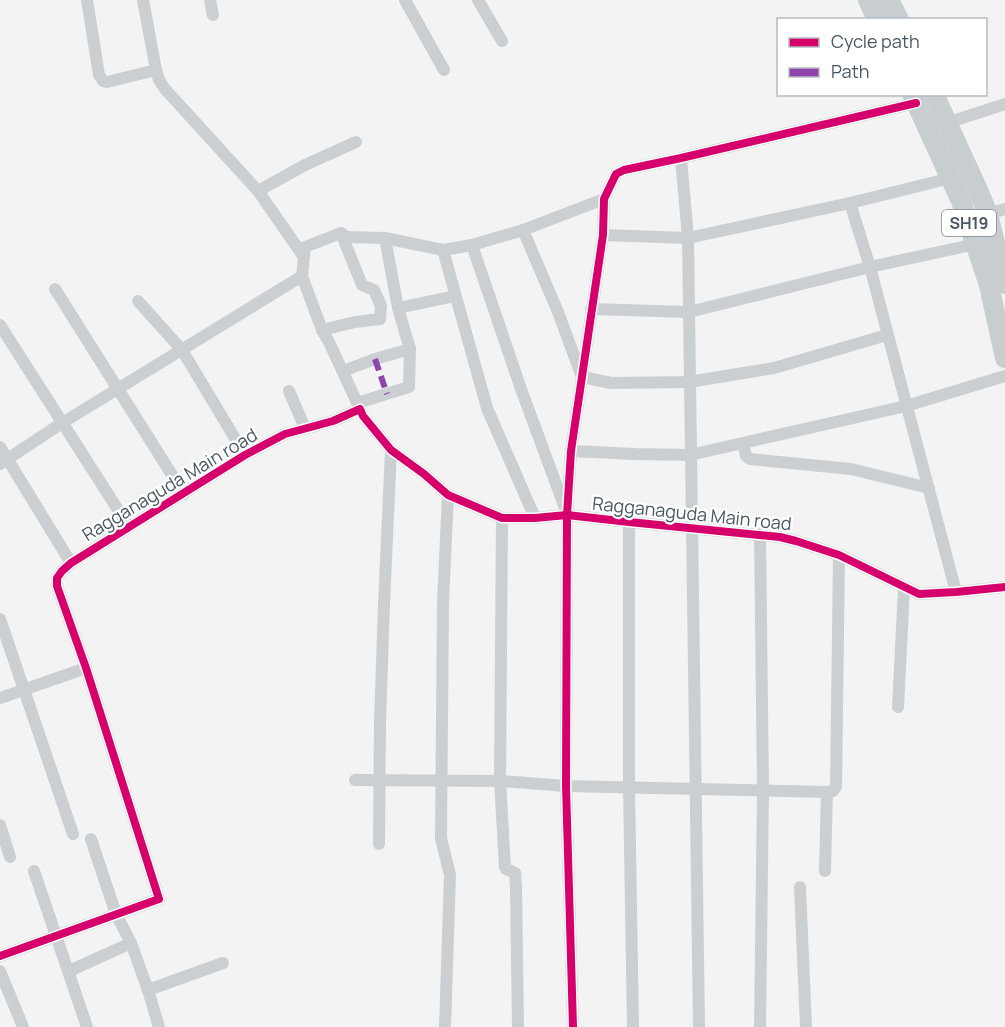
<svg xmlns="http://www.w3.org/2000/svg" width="1005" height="1027" viewBox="0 0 1005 1027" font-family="Manrope,sans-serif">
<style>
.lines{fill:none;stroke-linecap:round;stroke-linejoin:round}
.minor{stroke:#cccfd2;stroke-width:12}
.primary{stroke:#c8cdd0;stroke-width:20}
.quiet{stroke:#8e44ad;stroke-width:6;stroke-dasharray:12 6;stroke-linecap:butt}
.cycleway-casing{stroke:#fff;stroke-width:11}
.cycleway{stroke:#d6006c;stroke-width:8}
.labels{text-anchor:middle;stroke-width:4.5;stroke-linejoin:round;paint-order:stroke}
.shield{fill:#fff;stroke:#7f8990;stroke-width:1.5}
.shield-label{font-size:16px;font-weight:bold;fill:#485661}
.street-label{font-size:18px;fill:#485661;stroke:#fff}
</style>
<rect width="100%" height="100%" fill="#f3f3f3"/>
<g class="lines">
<g class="minor">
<polyline points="87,0 99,75 103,81 107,82 156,70"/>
<polyline points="143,0 156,70 159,80 165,89 258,191 304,257"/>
<polyline points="210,0 213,15"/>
<polyline points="405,0 444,70"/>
<polyline points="478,0 502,41"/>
<polyline points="947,123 1005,104"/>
<polyline points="681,158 688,238 699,1027"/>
<polyline points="258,191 305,165 356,142"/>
<polyline points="850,203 870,267 956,592"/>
<polyline points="988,214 1005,209"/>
<polyline points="523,230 558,312 582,377 611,383 689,382 774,368 887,335"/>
<polyline points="603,235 688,238 850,203 951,178"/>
<polyline points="385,238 398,308"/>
<polyline points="472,245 521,389 565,508"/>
<polyline points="443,250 487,408 535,518"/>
<polyline points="55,289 184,494"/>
<polyline points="138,301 182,350 245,455"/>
<polyline points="591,309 689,312 870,267 976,244"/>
<polyline points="0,325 129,527"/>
<polyline points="322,330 355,322 380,319 381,306 374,290 362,285 341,233"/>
<polyline points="343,371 375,359 410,349"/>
<polyline points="289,391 305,428"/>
<polyline points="357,403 409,387 410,349 398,308 455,296"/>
<polyline points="360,409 329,342 322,330 302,276 305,247 341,233 347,237 385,238 443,250 472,245 523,230 604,199"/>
<polyline points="743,443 746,456 750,459 851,469 929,488"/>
<polyline points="0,447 71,563"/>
<polyline points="571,451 635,454 690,455 906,406 1005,376"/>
<polyline points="0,464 62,423 302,276"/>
<polyline points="502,518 500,781 505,867 506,869 515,873 516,887 518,1027"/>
<polyline points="629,522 629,787 633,1027"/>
<polyline points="0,619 73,834"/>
<polyline points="0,698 86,668"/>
<polyline points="898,707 904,588"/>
<polyline points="355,780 500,781 566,786 827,792"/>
<polyline points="0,825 10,857"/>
<polyline points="91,839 116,914 131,943 148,990 159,1027"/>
<polyline points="379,844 380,722 384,604 391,450"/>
<polyline points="34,871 87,1027"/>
<polyline points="825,871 827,792 833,791 836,787 839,555"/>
<polyline points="800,887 806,1027"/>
<polyline points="0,956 159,899 86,668 57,586 57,578 62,571 71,563 245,455 285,434 333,421 360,409 363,416 391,450 424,474 448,495 502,518 535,518 567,515 629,522 780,537 796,541 839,555 919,594 956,592 1005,587"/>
<polyline points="0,971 23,1027"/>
<polyline points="69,971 131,943"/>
<polyline points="148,990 223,963"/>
<polyline points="445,1027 450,875 441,838 443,602 448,495"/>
<polyline points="573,1027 566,786 567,515 571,451 603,235 604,199 616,174 624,170 681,158 916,103"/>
<polyline points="760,1027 763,790 760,534"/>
</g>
<g class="primary">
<polyline points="868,0 877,20"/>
<polyline points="889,0 899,20"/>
<polyline points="912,94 961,201 989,285 1005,358"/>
<polyline points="934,94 978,190 988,214 1005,284"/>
</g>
<polyline class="quiet" points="375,359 387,394"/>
<g class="cycleway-casing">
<g id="cycleway">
<polyline points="0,956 159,899 86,668 57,586 57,578 62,571 71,563 245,455 285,434 333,421 360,409 363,416 391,450 424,474 448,495 502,518 535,518 567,515 629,522 780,537 796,541 839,555 919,594 956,592 1005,587"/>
<polyline points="573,1027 566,786 567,515 571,451 603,235 604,199 616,174 624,170 681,158 916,103"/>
</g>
</g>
<use href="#cycleway" class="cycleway"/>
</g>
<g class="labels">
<rect class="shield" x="942" y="210" width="54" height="26" rx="4.5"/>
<g class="shield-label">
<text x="969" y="229">SH19</text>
</g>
<g class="street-label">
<text transform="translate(170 485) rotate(-31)" y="6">Ragganaguda Main road</text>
<text transform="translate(692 514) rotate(6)" y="6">Ragganaguda Main road</text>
</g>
</g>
<rect x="777" y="18" width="210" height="78" fill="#ffffff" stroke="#b6bbc0" stroke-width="1.5"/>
<rect x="789" y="38" width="30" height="9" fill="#d6006c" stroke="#b6bbc0" stroke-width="1.5"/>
<text x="831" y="48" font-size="18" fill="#485661">Cycle path</text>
<rect x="789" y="68" width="30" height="9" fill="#8e44ad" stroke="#b6bbc0" stroke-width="1.5"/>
<text x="831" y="78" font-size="18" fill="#485661">Path</text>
</svg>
